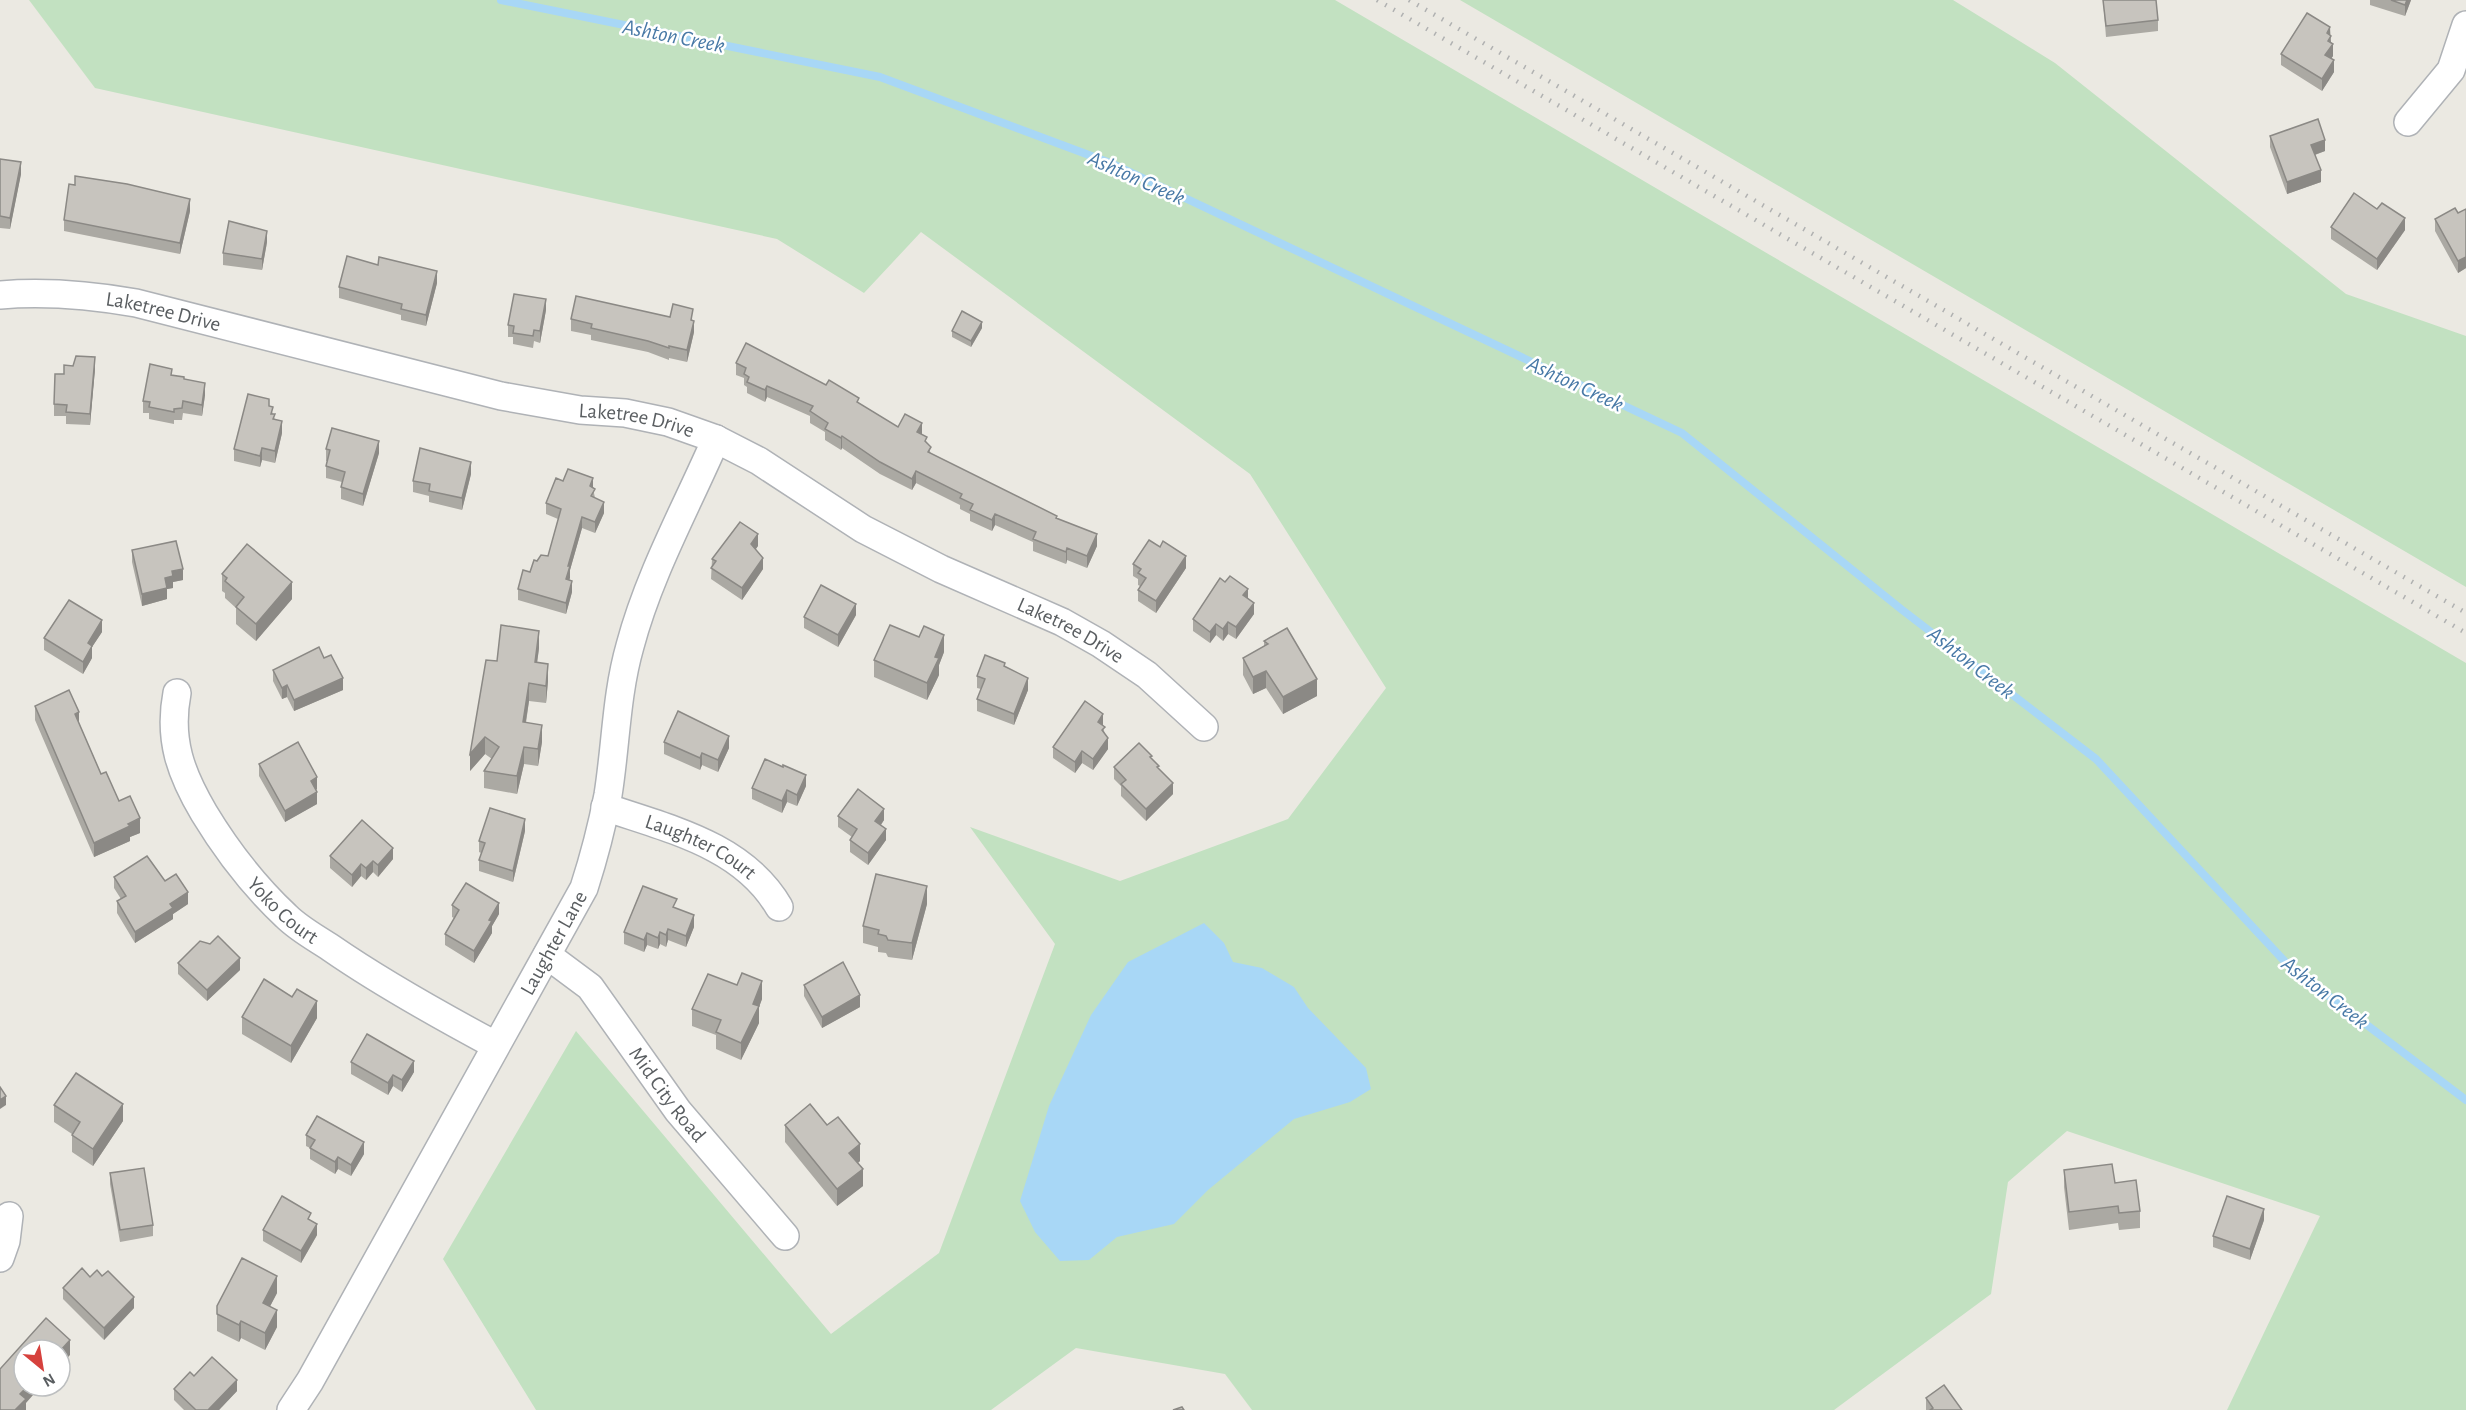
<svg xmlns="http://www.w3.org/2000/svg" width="2466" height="1410" viewBox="0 0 2466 1410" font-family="'Alegreya Sans',sans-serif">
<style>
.green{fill:#c2e1c1}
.water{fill:#a8d7f6}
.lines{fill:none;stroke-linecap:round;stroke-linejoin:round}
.stream{stroke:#a8d7f6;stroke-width:8}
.minor-casing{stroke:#afb2b6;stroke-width:30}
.minor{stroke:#fff;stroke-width:27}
.rail{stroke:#b0b1b1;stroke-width:4.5;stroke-dasharray:1.5 8;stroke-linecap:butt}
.wall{fill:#aba9a3}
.shaded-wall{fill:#8b8985}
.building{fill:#c7c4be;stroke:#8b8985;stroke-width:1.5}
.labels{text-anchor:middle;stroke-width:5;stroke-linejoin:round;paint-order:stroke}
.street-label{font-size:21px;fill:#5a5e61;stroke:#fff}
.water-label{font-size:22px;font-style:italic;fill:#4879a6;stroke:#fff}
</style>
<rect width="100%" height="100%" fill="#ebe9e2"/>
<g class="green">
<polygon points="29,0 1335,0 2466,663 2466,1410 2227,1410 2320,1216 2067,1131 2008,1182 1991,1294 1834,1410 1252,1410 1225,1374 1076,1348 991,1410 536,1410 443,1259 576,1031 831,1334 939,1253 1055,944 970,827 1120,881 1288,819 1386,688 1250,474 921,232 864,293 777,239 95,88"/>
<polygon points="1460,0 1953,0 2055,63 2346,294 2466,336 2466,587"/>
</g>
<polygon class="water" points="1204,923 1224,943 1233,962 1262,968 1294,987 1308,1008 1366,1068 1371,1089 1350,1102 1294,1119 1208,1190 1174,1224 1117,1237 1089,1260 1060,1261 1035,1232 1020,1201 1049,1106 1091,1015 1128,962"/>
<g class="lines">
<polyline class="stream" points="501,0 880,77 1113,164 1682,433 1901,609 2096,759 2289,966 2466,1100"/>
<g class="minor-casing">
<g id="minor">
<polyline points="2408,122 2451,70 2466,25"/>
<path id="s1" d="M0,295C47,291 90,295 136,303L501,396L580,410L625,413L668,422L716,439L759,461L863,529L941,569L1062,622L1101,644L1147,675L1204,727"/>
<path id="s2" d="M177,693C168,740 181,774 204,813C227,851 254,886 286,916C299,929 316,938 331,948C383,984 439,1015 495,1045"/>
<path id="s3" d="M605,807C669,829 743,845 779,907"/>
<path id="s4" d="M547,955L590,987L678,1111L785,1236"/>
<polyline points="0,1258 6,1241 9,1216"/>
<path id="s5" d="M291,1410L310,1381L584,888C594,857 602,826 608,795C616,745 616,695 630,646C649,574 687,506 716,439"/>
</g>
</g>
<use href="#minor" class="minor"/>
<g class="rail">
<polyline points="1377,0 2466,633"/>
<polyline points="1409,0 2466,613"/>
</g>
</g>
<g class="wall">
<polygon points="2103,0 2156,0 2158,20 2158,31 2106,37"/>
<polygon points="2370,0 2411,0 2405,16 2370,5"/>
<polygon points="2330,35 2333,56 2331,59 2334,72 2322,91 2281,65 2281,54"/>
<polygon points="2270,136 2325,151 2315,155 2321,182 2287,194 2270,147"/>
<polygon points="0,159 21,174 10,229 0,228"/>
<polygon points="2377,209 2405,230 2377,270 2331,239 2331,227"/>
<polygon points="2466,209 2466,268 2458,273 2435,231 2435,219 2458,213"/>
<polygon points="190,211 180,254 64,231 64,220"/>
<polygon points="267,242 262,270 223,265 223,253"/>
<polygon points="437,283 426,326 401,320 401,315 339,298 339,287"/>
<polygon points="546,310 540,343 534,341 533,348 513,344 513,337 508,337 508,325"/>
<polygon points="670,317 693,320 694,332 687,362 669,358 669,360 648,352 591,340 591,335 571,331 571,319"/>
<polygon points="982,328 971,347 952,337 952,331"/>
<polygon points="736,363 859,403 898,427 922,435 927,443 931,454 1057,518 1097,546 1087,568 1067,560 1066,564 1033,551 1033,542 995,525 992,531 970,521 970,514 960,509 960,505 916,483 912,490 880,474 842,448 841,450 825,440 825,432 810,423 810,416 767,397 765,402 747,393 747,387 744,385 744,378 736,375"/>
<polygon points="95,369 90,425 66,424 66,416 54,416 54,404 64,374"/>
<polygon points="172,375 184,379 205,395 202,416 183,413 182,420 174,420 174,424 149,419 149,413 143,413 143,401"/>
<polygon points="269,406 273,414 275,420 282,433 275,463 262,460 260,467 234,461 234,449"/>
<polygon points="326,449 379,453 363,506 341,499 341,487 342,482 326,478 326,466 327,461 326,461"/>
<polygon points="471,474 462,510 429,502 429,496 413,492 413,481"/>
<polygon points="563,481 593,488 595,498 604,513 595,533 582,528 570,570 569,580 572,592 566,614 518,600 518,589 537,561 548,556 558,519 546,514 546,503"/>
<polygon points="758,546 755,549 763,569 742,600 711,579 712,559"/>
<polygon points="132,550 183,580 173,582 173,588 167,589 167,599 142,606 132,562"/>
<polygon points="1133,564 1186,568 1156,613 1138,601 1138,590 1140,586 1138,585 1138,579 1133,576"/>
<polygon points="222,574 292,599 256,641 236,624 236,608 225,598 225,593 222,591"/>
<polygon points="1248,598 1254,614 1236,639 1228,634 1223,641 1216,635 1210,643 1193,631 1193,619"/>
<polygon points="856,615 838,647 804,628 804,617"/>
<polygon points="1287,628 1317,696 1283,714 1266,688 1253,694 1243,675 1243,658 1264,646 1264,641"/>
<polygon points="102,632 92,647 92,658 83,674 44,650 44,638"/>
<polygon points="539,648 537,662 548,681 546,703 529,701 526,723 542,742 538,766 524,764 517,794 484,788 484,771 492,759 485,754 470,771 497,661"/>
<polygon points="944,652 939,665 939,675 927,700 874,677 874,660"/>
<polygon points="324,658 343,690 294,711 287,697 282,699 273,681 273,670"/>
<polygon points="1005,667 1028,690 1014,725 977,711 977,699 981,689 977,688 977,676"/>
<polygon points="35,706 79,723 101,774 140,833 130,837 130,841 94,857 35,720"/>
<polygon points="1103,726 1108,749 1093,770 1082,763 1075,773 1053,758 1053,747"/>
<polygon points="664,742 729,748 718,772 702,765 700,770 664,754"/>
<polygon points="1152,759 1159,769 1173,794 1146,821 1121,796 1121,786 1114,779 1114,767"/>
<polygon points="259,764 317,789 316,790 317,804 285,822 259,776"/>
<polygon points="783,767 806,786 797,806 787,802 782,813 752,799 752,788"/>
<polygon points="838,816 884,820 881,825 886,840 868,865 850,852 850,840 852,837 838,827"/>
<polygon points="525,831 513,882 479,871 479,860 481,853 479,852 479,841"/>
<polygon points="330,856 393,859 378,877 373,872 366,880 361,876 352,887 330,868"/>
<polygon points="114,877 165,881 188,904 173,914 173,919 135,943 117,913 117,901 121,899 114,888"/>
<polygon points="927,904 912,960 888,957 886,953 878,952 878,947 863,943 863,926"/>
<polygon points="452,905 499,914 492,926 492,933 474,963 445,945 445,934 454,918 452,917"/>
<polygon points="677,909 694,927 686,947 668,940 666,947 660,944 658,949 647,945 644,952 624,944 624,932"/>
<polygon points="178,963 240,970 207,1001 178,974"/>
<polygon points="804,985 860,1007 822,1028 804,996"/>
<polygon points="762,999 759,1007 759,1023 741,1060 716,1049 716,1035 692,1026 692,1009"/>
<polygon points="242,1017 317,1018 291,1063 242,1034"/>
<polygon points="351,1062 414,1072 402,1092 393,1086 388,1095 351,1074"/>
<polygon points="54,1105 123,1121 93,1166 72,1152 72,1134 54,1122"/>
<polygon points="785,1125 827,1125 860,1161 858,1163 863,1186 837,1206 785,1142"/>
<polygon points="306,1135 364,1154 351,1176 338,1169 335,1174 310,1159 310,1148 306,1146"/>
<polygon points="2064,1170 2115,1183 2140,1211 2140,1228 2119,1230 2118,1223 2069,1230 2064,1187"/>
<polygon points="110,1173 153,1225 153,1236 120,1242 110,1184"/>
<polygon points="2264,1220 2250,1260 2213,1247 2213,1236"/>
<polygon points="263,1230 317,1235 301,1263 263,1241"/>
<polygon points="90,1277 134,1308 104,1340 63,1299 63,1288"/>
<polygon points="277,1293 270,1306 277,1327 265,1350 241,1338 239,1342 217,1331 217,1306"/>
<polygon points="194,1376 237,1391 219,1410 184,1410 174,1400 174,1389"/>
<polygon points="1926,1398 1962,1410 1926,1410"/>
</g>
<g class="shaded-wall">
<polygon points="2407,0 2411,0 2405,16 2405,5"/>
<polygon points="2330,27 2331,46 2333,44 2333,56 2325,67 2327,33"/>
<polygon points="2334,60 2334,72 2322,91 2322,79"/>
<polygon points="2325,140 2325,151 2311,156 2311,145"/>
<polygon points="21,162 21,174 10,229 10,218"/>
<polygon points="2321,170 2321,182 2287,194 2287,182"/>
<polygon points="190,199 190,211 180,254 180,243"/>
<polygon points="2405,218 2405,230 2377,270 2377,259"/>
<polygon points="267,231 267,242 262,270 262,259"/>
<polygon points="2466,257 2466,268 2458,273 2458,261"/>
<polygon points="437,271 437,283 426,326 426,315"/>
<polygon points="546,299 546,310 540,343 540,331"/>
<polygon points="694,321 694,332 687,362 687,350"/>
<polygon points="982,322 982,328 971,347 971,341"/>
<polygon points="95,357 95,369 90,425 90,414"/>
<polygon points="205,383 205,395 202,416 202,405"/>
<polygon points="767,386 767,397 765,402 765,390"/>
<polygon points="282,421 282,433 275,463 275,451"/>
<polygon points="922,423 922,434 917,444 917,432"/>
<polygon points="842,436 842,448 841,450 841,438"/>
<polygon points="379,441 379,453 363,506 363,494"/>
<polygon points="262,448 262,460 260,467 260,456"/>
<polygon points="471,462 471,474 462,510 462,498"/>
<polygon points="916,471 916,483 912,490 912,479"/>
<polygon points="593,478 593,490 590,486"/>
<polygon points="604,502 604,513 595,533 595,522"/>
<polygon points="995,514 995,525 992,531 992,520"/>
<polygon points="582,517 582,528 570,570 570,578 566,590 568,566"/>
<polygon points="758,534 758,546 751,556 751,544"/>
<polygon points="1097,534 1097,546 1087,568 1087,556"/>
<polygon points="1067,548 1067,560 1066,564 1066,552"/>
<polygon points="1186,556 1186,568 1156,613 1156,601"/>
<polygon points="763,558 763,569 742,600 742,588"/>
<polygon points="183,569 183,580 173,582 173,588 167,589 167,599 142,606 142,594 165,578 172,571"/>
<polygon points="572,581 572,592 566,614 566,603"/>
<polygon points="292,582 292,599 256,641 256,624"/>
<polygon points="1248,589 1248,600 1243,595"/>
<polygon points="1254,603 1254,614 1236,639 1236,627"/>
<polygon points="856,604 856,615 838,647 838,635"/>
<polygon points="102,620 102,632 92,647 92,658 83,674 83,662 88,643"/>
<polygon points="1228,622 1228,634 1223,641 1223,629"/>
<polygon points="1216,624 1216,635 1210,643 1210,632"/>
<polygon points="539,631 539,648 535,679 535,662"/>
<polygon points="944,635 944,652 939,665 939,675 927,700 927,683 935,657"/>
<polygon points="548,664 548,681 546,703 546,686"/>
<polygon points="1266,671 1266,688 1253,694 1253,677"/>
<polygon points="343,678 343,690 294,711 294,700"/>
<polygon points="1028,678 1028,690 1014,725 1014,714"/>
<polygon points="1317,679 1317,696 1283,714 1283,697"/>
<polygon points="529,683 529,701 523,739 523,722"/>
<polygon points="287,685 287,697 282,699 282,688"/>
<polygon points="79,712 79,727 75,714"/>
<polygon points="1103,714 1103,725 1098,733 1098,722"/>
<polygon points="542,725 542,742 538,766 538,749"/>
<polygon points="729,736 729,748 718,772 718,760"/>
<polygon points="485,737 485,754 470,771 470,754"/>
<polygon points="1108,738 1108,749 1093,770 1093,759"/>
<polygon points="524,747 524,764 517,794 517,776"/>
<polygon points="1082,751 1082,763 1075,773 1075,762"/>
<polygon points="702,753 702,765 700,770 700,758"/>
<polygon points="806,775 806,786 797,806 797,795"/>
<polygon points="317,777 317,789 311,793 311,781"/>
<polygon points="1173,783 1173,794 1146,821 1146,809"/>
<polygon points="787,790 787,802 782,813 782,801"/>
<polygon points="317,792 317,804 285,822 285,811"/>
<polygon points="884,809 884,820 875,833 875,821"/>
<polygon points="140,818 140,833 130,837 130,841 94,857 94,843"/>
<polygon points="525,819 525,831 513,882 513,871"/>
<polygon points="886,829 886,840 868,865 868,853"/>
<polygon points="393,848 393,859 378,877 378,865"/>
<polygon points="373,861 373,872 366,880 366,868"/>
<polygon points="361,864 361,876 352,887 352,875"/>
<polygon points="927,886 927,904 912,960 912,943"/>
<polygon points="188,892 188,904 173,914 173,919 135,943 135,932 170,904"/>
<polygon points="499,903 499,914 492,926 492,933 474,963 474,951 489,920"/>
<polygon points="694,915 694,927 686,947 686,936"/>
<polygon points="668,929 668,940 666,947 666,935"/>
<polygon points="660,932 660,944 658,949 658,938"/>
<polygon points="647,933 647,945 644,952 644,940"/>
<polygon points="240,958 240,970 207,1001 207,990"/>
<polygon points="762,981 762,999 759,1007 759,1023 741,1060 741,1043 753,1004"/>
<polygon points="860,995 860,1007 822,1028 822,1017"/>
<polygon points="317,1001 317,1018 291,1063 291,1046"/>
<polygon points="414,1061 414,1072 402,1092 402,1080"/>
<polygon points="393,1075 393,1086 388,1095 388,1083"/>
<polygon points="6,1096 6,1105 0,1109 0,1100"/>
<polygon points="123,1104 123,1121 93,1166 93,1149"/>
<polygon points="364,1142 364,1154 351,1176 351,1165"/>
<polygon points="860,1144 860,1161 849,1170 849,1153"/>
<polygon points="338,1157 338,1169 335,1174 335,1162"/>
<polygon points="863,1169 863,1186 837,1206 837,1189"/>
<polygon points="2264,1209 2264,1220 2250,1260 2250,1249"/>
<polygon points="317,1224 317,1235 301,1263 301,1251"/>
<polygon points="277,1276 277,1293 263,1320 263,1303"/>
<polygon points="134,1297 134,1308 104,1340 104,1328"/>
<polygon points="277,1310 277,1327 265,1350 265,1333"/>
<polygon points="241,1321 241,1338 239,1342 239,1325"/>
<polygon points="70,1340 70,1355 60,1366 60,1351"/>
<polygon points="237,1380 237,1391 219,1410 208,1410"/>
<polygon points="28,1386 41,1386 26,1403 26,1410 15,1410 20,1394"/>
</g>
<g class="building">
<polygon points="2103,0 2156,0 2158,20 2106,26"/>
<polygon points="2391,0 2407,0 2405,5"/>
<polygon points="2307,13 2330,27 2327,33 2331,36 2328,41 2333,44 2325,55 2334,60 2322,79 2281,54"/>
<polygon points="2318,119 2325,140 2311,145 2321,170 2287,182 2270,136"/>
<polygon points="0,159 21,162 10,218 0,216"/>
<polygon points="75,176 127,184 190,199 180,243 64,220 69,184 75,185"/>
<polygon points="2354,193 2377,209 2382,203 2405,218 2377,259 2331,227"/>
<polygon points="2455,208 2458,213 2466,209 2466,257 2458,261 2435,219"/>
<polygon points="229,221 267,231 262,259 223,253"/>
<polygon points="347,256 378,265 379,257 437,271 426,315 401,309 402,304 339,287"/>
<polygon points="514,294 546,299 540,331 534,330 533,336 513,333 514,326 508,325"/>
<polygon points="576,296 670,317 673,304 693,309 691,320 694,321 687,350 669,346 669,348 648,341 591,328 592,324 571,319"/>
<polygon points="962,311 982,322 971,341 952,331"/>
<polygon points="746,343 826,385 829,380 859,398 857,402 898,427 905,414 922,423 917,432 927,437 925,441 931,447 928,452 1057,516 1056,518 1097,534 1087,556 1067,548 1066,552 1033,539 1036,532 995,514 992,520 970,510 973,504 960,498 962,494 916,471 912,479 880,462 842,436 841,438 825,429 828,423 810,411 813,406 767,386 765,390 747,382 749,377 744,374 746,368 736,363"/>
<polygon points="76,356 95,357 90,414 66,412 67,405 54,404 55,374 64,374 64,365 73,366"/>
<polygon points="150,364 172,369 171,375 184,377 184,379 205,383 202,405 183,401 182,408 174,409 174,412 149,407 150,402 143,401"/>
<polygon points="248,394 269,399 269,406 273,407 271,414 275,414 273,419 282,421 275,451 262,448 260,456 234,449"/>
<polygon points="332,428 379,441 363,494 341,487 345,472 326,466 330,450 326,449"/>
<polygon points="420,448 471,462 462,498 429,491 430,484 413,481"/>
<polygon points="568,469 593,478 590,486 595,489 591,496 604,502 595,522 582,517 568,566 570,566 566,579 572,581 566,603 518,589 523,570 530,572 534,560 537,561 541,555 548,556 561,509 546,503 556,478 563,481"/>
<polygon points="740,522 758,534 751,544 763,558 742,588 711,568 716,561 712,559"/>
<polygon points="1149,540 1160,547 1163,541 1186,556 1156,601 1138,590 1146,578 1138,573 1141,569 1133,564"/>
<polygon points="176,541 183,569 172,571 173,576 165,578 167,588 142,594 132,550"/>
<polygon points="247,544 292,582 256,624 236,607 244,597 225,581 227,578 222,574"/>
<polygon points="1230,576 1248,589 1243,595 1254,603 1236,627 1228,622 1223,629 1216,624 1210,632 1193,619 1220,578 1225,582"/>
<polygon points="821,585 856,604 838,635 804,617"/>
<polygon points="69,600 102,620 88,643 92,646 83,662 44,638"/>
<polygon points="501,625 539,631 535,662 548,664 546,686 529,683 523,722 542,725 538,749 524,747 517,776 484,771 499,747 485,737 470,754 486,660 497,661"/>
<polygon points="890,625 919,637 924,626 944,635 935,657 939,658 927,683 874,660"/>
<polygon points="1287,628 1317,679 1283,697 1266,671 1253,677 1243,658 1268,644 1264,641"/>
<polygon points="319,647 324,658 331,655 343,678 294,700 287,685 282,688 273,670"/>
<polygon points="985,655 1005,663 1004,666 1028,678 1014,714 977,699 985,679 977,676"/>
<polygon points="69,690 79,712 75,714 101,774 106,772 119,801 130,796 140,818 128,824 130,826 94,843 35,706"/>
<polygon points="1085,701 1103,714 1098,722 1105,727 1102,730 1108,738 1093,759 1082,751 1075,762 1053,747"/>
<polygon points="678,711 729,736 718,760 702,753 700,758 664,742"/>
<polygon points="298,742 317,777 311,781 317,792 285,811 259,764"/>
<polygon points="1139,743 1152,756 1150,757 1159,766 1157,767 1173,783 1146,809 1121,784 1126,780 1114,767"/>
<polygon points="765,759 783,767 783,765 806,775 797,795 787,790 782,801 752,788"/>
<polygon points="858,789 884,809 875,821 886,829 868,853 850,840 857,829 838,816"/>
<polygon points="490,808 525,819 513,871 479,860 485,843 479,841"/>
<polygon points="362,820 393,848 378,865 373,861 366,868 361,864 352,875 330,856"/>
<polygon points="147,856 165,881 176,874 188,892 170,904 173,908 135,932 117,901 126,896 114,877"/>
<polygon points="876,874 927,886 912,943 888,940 886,936 878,934 879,930 863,926"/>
<polygon points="466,883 499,903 489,920 492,921 474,951 445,934 459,910 452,905"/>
<polygon points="643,886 677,899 673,907 694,915 686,936 668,929 666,935 660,932 658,938 647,933 644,940 624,932"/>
<polygon points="218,936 240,958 207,990 178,963 200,941 210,944"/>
<polygon points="843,962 860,995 822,1017 804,985"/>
<polygon points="742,973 762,981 753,1004 759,1006 741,1043 716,1032 721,1020 692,1009 708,974 737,985"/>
<polygon points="264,979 292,997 297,989 317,1001 291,1046 242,1017"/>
<polygon points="367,1034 414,1061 402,1080 393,1075 388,1083 351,1062"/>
<polygon points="76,1073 123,1104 93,1149 72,1135 80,1122 54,1105"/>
<polygon points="0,1087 6,1096 0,1100"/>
<polygon points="810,1104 827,1125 838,1117 860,1144 849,1153 863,1169 837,1189 785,1125"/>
<polygon points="317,1116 364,1142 351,1165 338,1157 335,1162 310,1148 315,1140 306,1135"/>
<polygon points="2112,1164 2115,1183 2136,1180 2140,1211 2119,1213 2118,1206 2069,1212 2064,1170"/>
<polygon points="144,1168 153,1225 120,1230 110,1173"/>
<polygon points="282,1196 311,1213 308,1219 317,1224 301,1251 263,1230"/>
<polygon points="2227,1196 2264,1209 2250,1249 2213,1236"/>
<polygon points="242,1258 277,1276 263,1303 277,1310 265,1333 241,1321 239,1325 217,1314 217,1306"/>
<polygon points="82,1268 90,1277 97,1270 102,1276 108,1271 134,1297 104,1328 63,1288"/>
<polygon points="46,1318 70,1340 60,1351 60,1350 24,1350 24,1386 28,1386 20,1394 26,1399 15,1410 0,1410 0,1369"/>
<polygon points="212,1357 237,1380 208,1410 196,1410 174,1389 190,1372 194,1376"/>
<polygon points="1944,1385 1962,1410 1930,1410 1933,1408 1926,1398"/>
<polygon points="1182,1407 1184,1410 1173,1410"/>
</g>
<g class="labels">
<g class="street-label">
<text dy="7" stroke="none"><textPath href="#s1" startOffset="165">Laketree Drive</textPath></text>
<text dy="7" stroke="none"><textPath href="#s1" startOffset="651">Laketree Drive</textPath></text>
<text dy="7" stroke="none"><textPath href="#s1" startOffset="1137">Laketree Drive</textPath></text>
<text dy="7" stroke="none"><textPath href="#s3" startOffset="104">Laughter Court</textPath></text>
<text dy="7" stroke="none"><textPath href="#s2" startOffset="252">Yoko Court</textPath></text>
<text dy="7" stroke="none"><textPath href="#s5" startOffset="536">Laughter Lane</textPath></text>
<text dy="7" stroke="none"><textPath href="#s4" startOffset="186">Mid City Road</textPath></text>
</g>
<g class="water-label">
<text transform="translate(674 35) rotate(11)" y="8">Ashton Creek</text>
<text transform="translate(1137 177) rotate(24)" y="8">Ashton Creek</text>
<text transform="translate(1576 383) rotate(25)" y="8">Ashton Creek</text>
<text transform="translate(1972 662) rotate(38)" y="8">Ashton Creek</text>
<text transform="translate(2326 992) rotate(38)" y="8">Ashton Creek</text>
</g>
</g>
<g transform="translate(42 1368) rotate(150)"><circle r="28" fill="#ffffff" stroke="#bdbfc0" stroke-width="1.5"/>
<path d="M0-4.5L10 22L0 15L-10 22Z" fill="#d6413d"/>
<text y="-9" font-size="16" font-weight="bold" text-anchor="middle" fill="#5a5e61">N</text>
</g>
</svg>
